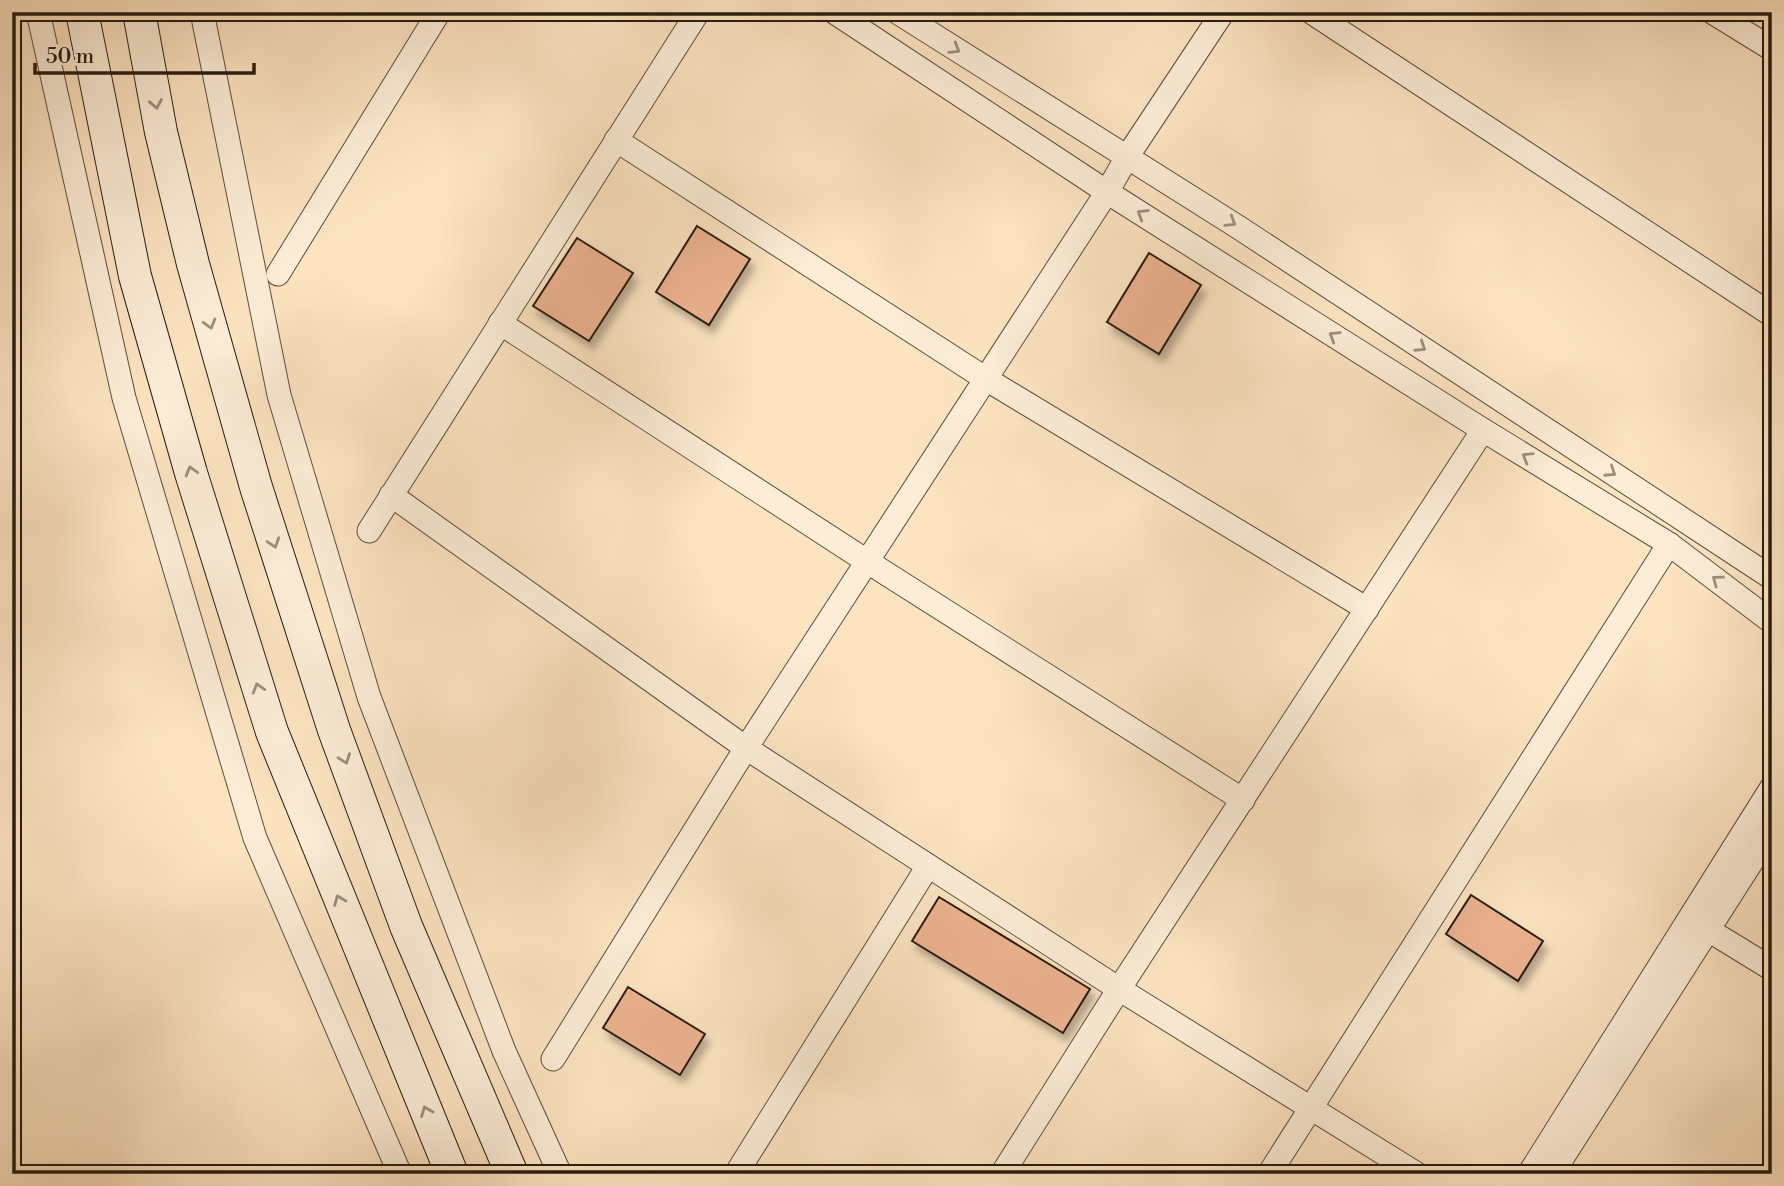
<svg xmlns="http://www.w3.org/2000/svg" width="1784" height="1186" viewBox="0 0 1784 1186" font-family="'Libre Bodoni',serif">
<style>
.building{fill:#ecb28f;stroke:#271b10;stroke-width:2;filter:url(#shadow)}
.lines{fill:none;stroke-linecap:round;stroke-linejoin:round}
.street-casing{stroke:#5c4d3c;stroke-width:25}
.secondary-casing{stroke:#271b10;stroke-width:34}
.street{stroke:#fdedd7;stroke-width:23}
.secondary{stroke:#fdedd7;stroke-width:32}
.oneway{stroke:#9d8e7d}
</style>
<defs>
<filter id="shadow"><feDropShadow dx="4.5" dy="8" stdDeviation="3.5" flood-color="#0004"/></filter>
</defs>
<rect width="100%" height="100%" fill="#fce4c1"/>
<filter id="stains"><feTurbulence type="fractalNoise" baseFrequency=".00286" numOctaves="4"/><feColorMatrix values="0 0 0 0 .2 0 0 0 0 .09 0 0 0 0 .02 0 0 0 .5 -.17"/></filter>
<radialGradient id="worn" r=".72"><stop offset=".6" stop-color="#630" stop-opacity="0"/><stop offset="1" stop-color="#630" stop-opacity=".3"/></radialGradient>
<g class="building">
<polygon points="697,226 750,259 709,325 656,292"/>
<polygon points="577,238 633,273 589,341 533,306"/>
<polygon points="1149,253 1201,285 1159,354 1107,322"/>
<polygon points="1471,895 1543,941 1518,981 1446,934"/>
<polygon points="939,897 1090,989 1063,1033 912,941"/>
<polygon points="628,987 705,1034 680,1075 603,1028"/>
</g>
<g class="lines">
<g class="street-casing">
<g id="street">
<polyline points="38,12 124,398 255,838 400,1174"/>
<polyline points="202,12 279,395 369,697 504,1051 560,1174"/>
<polyline points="834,12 1107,192 1483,430 1669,544 1772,622"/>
<polyline points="897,12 1238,227 1772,578"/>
<polyline points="1311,12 1772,315"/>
<polyline points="1712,12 1772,49"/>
<polyline points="616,140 986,379 1367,609"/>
<polyline points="278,274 439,12"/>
<polyline points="500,323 868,562 1243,800"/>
<polyline points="391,495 746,748 1119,989 1417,1174"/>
<polyline points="369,531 698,12"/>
<polyline points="1697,923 1772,969"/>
<polyline points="553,1059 746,748 1107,192 1127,157 1223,12"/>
<polyline points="736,1174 928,866"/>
<polyline points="1002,1174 1119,989 1483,430"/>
<polyline points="1269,1174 1669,544"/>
<polyline points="1529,1174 1772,787"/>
<polyline points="1552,1174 1772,830"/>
</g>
</g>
<g class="secondary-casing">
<g id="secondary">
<polyline points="82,12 135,276 191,473 272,732 452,1174"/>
<polyline points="139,12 161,132 193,264 256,487 334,730 406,926 512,1174"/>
</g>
</g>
<use href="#street" class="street"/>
<use href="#secondary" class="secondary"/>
</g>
<defs><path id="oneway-chevron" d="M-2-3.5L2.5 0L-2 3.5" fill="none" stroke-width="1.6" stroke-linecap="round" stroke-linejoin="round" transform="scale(1.75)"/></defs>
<g class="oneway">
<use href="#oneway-chevron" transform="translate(955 49) rotate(32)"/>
<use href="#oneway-chevron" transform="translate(156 104) rotate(80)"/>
<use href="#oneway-chevron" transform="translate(1142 214) rotate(-148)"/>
<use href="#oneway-chevron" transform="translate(1231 222) rotate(32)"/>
<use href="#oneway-chevron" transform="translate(210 324) rotate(74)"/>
<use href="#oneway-chevron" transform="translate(1334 336) rotate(-148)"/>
<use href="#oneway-chevron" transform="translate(1421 347) rotate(33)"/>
<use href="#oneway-chevron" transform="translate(1527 457) rotate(-149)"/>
<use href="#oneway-chevron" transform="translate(191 471) rotate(-106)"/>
<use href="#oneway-chevron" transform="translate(1611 472) rotate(33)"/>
<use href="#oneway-chevron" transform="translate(274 543) rotate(72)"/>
<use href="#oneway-chevron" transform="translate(1717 580) rotate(-143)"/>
<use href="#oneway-chevron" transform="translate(258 688) rotate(-107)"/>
<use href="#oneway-chevron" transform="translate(345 759) rotate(70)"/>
<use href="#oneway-chevron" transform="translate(339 900) rotate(-112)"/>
<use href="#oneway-chevron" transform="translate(426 1111) rotate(-112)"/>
</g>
<rect width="1784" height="1186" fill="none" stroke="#fce4c1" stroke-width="42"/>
<rect x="14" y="14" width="1756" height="1158" fill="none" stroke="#271b10" stroke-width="3.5"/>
<rect x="21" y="21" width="1742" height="1144" fill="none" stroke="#271b10" stroke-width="2"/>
<path d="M35 63v10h219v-10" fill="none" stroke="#271b10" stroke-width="3.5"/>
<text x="46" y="63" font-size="21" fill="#271b10" stroke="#fdedd7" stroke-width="5" paint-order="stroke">50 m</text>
<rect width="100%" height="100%" filter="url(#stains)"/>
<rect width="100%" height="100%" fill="url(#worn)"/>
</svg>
